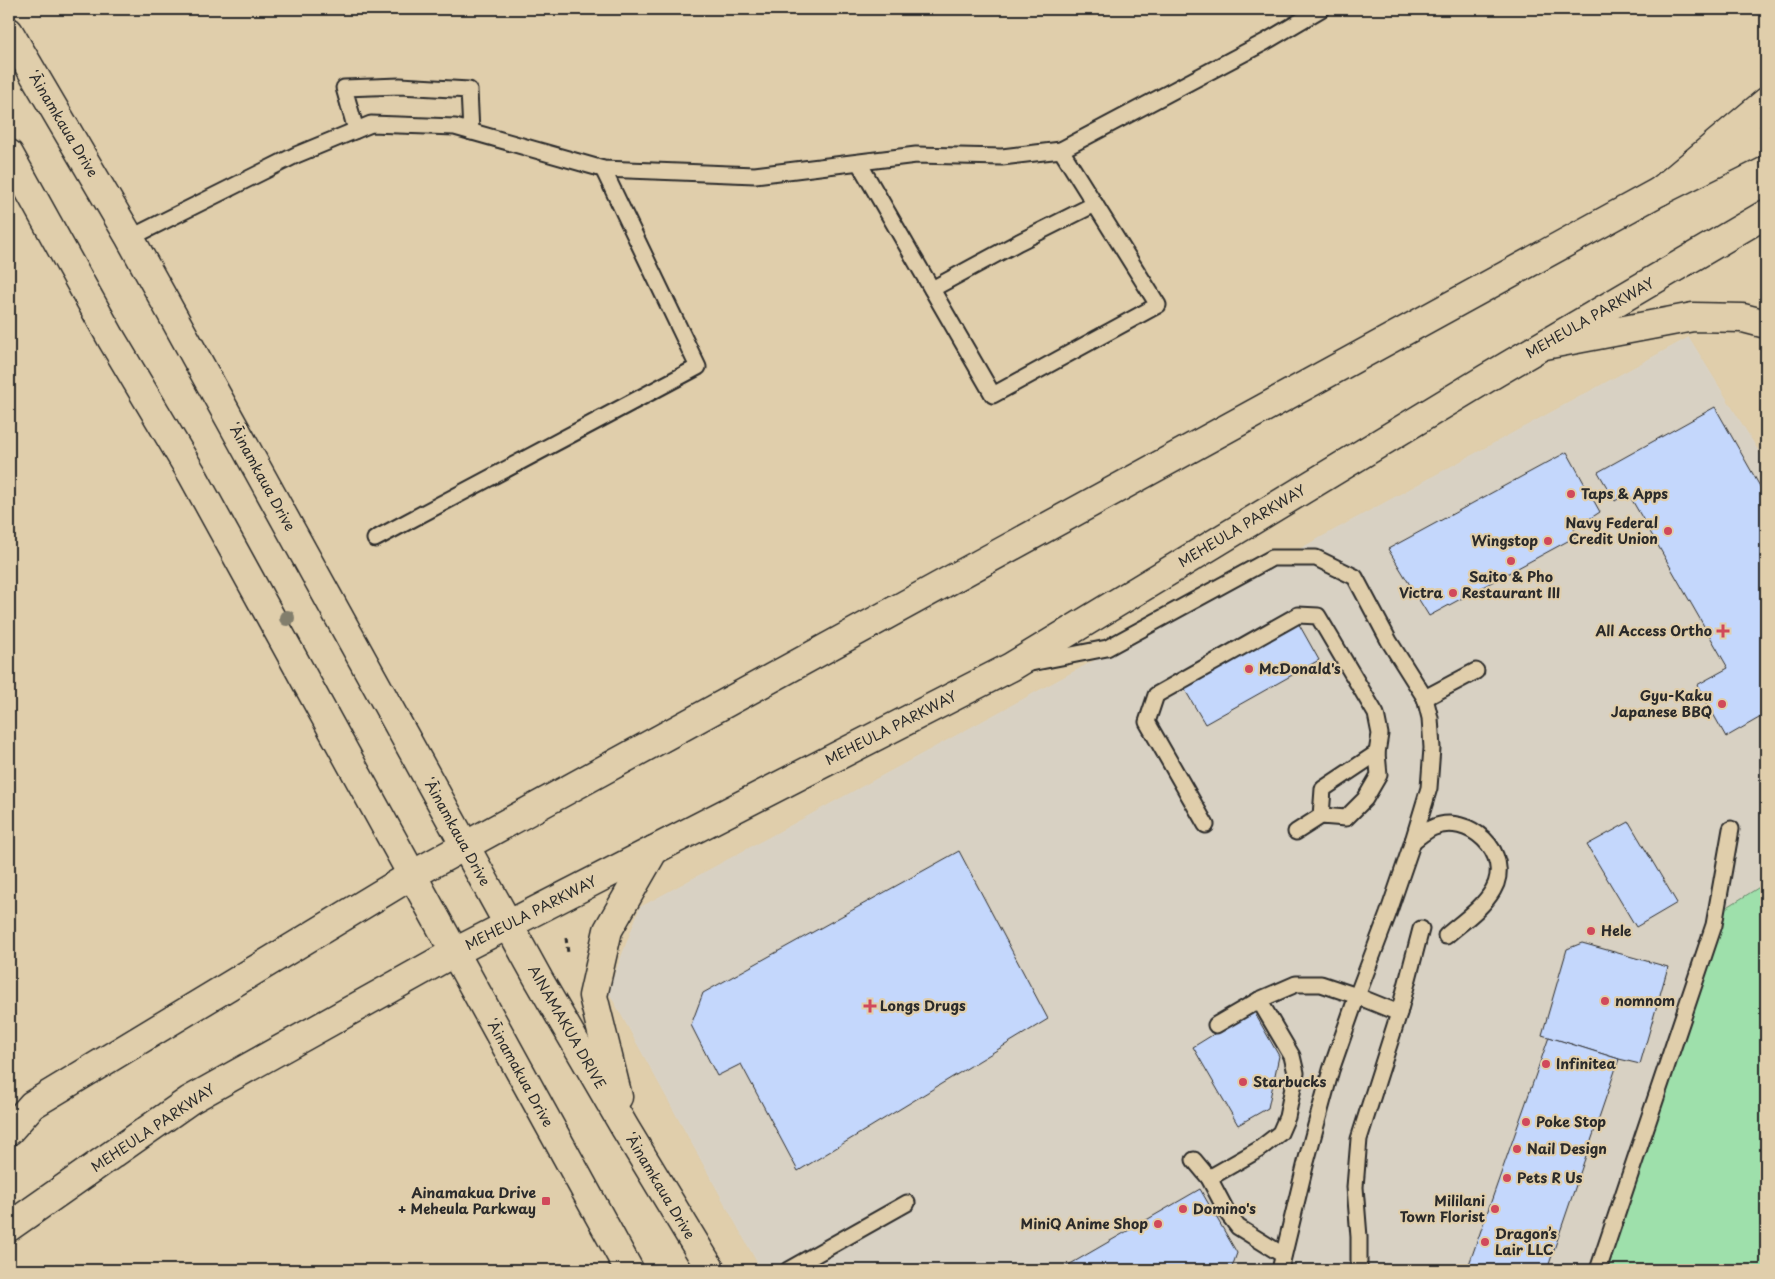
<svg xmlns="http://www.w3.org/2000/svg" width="1775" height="1279" viewBox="0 0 1775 1279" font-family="'Playpen Sans',sans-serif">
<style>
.built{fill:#d8d1c3}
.green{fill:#9ee0ab;stroke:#64866b}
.building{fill:#c4d7fc;stroke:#2b2b2b}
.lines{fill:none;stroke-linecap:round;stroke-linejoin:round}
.service-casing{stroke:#2b2b2b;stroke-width:19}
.tertiary-casing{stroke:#2b2b2b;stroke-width:31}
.secondary-casing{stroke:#2b2b2b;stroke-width:31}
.motorway-casing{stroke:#2b2b2b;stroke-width:31}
.path{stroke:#2b2b2b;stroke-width:3;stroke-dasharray:5 4;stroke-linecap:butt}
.service{stroke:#e0ceab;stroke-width:15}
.tertiary{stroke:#e0ceab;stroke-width:28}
.secondary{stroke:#e0ceab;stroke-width:28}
.motorway{stroke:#e0ceab;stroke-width:28}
.tree{fill:#827e6c}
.poi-dot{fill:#d1495b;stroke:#e0ceab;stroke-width:2}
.labels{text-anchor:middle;stroke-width:4.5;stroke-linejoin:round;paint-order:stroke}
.street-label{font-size:14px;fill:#2b2b2b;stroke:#e0ceab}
.poi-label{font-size:14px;font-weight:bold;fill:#2b2b2b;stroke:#e0ceab;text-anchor:start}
</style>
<rect width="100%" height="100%" fill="#e0ceab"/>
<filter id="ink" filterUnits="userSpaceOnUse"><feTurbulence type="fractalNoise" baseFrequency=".02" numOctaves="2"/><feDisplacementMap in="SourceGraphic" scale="10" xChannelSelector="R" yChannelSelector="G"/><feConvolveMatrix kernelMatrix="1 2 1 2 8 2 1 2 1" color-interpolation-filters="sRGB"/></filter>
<g filter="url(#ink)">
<polygon class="built" points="1689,337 1766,463 1766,883 1707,919 1598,1270 761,1270 608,991 640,907"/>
<polygon class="green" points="1766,883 1766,1270 1598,1270 1708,919"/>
<g class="building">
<polygon points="1715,407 1766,497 1766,714 1726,737 1697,685 1728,668 1628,493 1615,501 1598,472"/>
<polygon points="1567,452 1600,512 1574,529 1577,536 1429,616 1388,549"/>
<polygon points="1296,619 1319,660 1205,724 1178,678"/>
<polygon points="1629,822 1677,903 1636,927 1587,845"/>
<polygon points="959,851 1048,1019 798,1171 741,1064 717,1076 691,1025 703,993"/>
<polygon points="1582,943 1668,967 1640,1064 1619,1059 1542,1035 1567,949"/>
<polygon points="1253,1010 1279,1056 1268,1108 1238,1125 1193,1047"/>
<polygon points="1549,1037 1619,1059 1547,1270 1467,1270"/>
<polygon points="1200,1189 1237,1253 1231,1270 1060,1270"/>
</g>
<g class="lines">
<g class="service-casing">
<g id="service">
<polyline points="356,130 344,88 400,86 469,90 471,132"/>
<polyline points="859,163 993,395 1158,305 1061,150"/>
<polyline points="130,238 296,155 371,124 455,127 603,169 755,175 916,155 1002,157 1061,150 1265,42 1321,9"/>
<polyline points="932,289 1019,242 1095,204"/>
<polyline points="375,539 698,367 603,169"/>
<polyline points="1031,663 1107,648 1272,558 1316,558 1355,577 1389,641 1425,698 1430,718 1432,748 1429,788 1413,841 1388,914 1357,996 1331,1070 1306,1162 1280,1270"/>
<polyline points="1425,698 1476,671"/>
<polyline points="1321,816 1323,789 1377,753"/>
<polyline points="1206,825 1147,722 1156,695 1298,615 1318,616 1376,714 1380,734 1377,753 1379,775 1365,799 1346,818 1321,816 1296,832"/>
<path d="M1413,841C1419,837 1425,831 1432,828C1468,811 1514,854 1493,890C1482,909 1462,922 1446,936"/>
<polyline points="1216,1025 1259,1000 1296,984 1321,984 1357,996 1399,1013"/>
<polyline points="1194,1160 1209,1178 1228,1214 1238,1227 1283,1255"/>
<polyline points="1209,1178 1258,1150 1280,1133 1287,1117 1296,1073 1292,1056 1259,1000"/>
<polyline points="788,1270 907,1203"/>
<polyline points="1359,1270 1359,1237 1355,1187 1359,1139 1399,1013 1421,929"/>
<polyline points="1598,1270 1714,925 1731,829"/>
</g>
</g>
<g class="tertiary-casing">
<g id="tertiary">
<polyline points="9,32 130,238 539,980 625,1128 711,1270"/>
<polyline points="9,154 111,338 192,474 629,1270"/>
<polyline points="618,1097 593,996 608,930 654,850"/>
</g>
</g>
<g class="secondary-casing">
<g id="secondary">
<polyline points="9,1131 32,1105 412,875 1660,191 1766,138"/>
<polyline points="9,1227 190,1100 455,952 1011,667 1487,378 1766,214"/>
</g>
</g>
<g class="motorway-casing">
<g id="motorway">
<polyline points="1660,191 1766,102"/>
<polyline points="1545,345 1693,317 1743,318 1766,324"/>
</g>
</g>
<polyline class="path" points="566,938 568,953"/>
<use href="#service" class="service"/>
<use href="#tertiary" class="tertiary"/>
<use href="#secondary" class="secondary"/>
<use href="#motorway" class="motorway"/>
</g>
<circle class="tree" cx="287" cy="618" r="8"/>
</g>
<g class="poi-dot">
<circle cx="1571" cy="494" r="5"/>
<circle cx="1668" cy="531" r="5"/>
<circle cx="1548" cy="541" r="5"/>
<circle cx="1511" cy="561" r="5"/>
<circle cx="1453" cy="593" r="5"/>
<path d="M1720.5 623.5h5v5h5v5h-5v5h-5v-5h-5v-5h5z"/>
<circle cx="1249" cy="669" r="5"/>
<circle cx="1722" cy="704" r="5"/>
<circle cx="1591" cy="931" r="5"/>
<circle cx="1605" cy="1001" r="5"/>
<path d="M867.5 998.5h5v5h5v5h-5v5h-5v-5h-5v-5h5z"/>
<circle cx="1546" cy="1064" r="5"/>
<circle cx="1243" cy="1082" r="5"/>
<circle cx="1526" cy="1122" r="5"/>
<circle cx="1517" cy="1149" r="5"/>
<circle cx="1507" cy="1178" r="5"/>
<rect x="541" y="1196" width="10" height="10" rx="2.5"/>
<circle cx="1183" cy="1209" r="5"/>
<circle cx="1495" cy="1209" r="5"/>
<circle cx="1158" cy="1224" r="5"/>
<circle cx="1485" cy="1242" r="5"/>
</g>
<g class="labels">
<g class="street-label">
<text transform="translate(63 124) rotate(59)" y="5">ʻĀinamkaua Drive</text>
<text transform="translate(1590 318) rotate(-30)" y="5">MEHEULA PARKWAY</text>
<text transform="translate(262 477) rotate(61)" y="5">ʻĀinamkaua Drive</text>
<text transform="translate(1242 526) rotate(-31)" y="5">MEHEULA PARKWAY</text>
<text transform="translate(891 728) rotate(-27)" y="5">MEHEULA PARKWAY</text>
<text transform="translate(457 832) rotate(61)" y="5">ʻĀinamkaua Drive</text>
<text transform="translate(531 913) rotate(-27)" y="5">MEHEULA PARKWAY</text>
<text transform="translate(567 1027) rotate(60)" y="5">AINAMAKUA DRIVE</text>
<text transform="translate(520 1073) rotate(61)" y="5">ʻĀinamakua Drive</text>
<text transform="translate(153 1128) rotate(-34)" y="5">MEHEULA PARKWAY</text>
<text transform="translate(660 1186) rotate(59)" y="5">ʻĀinamkaua Drive</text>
</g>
<g class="poi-label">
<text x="1581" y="499">Taps &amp; Apps</text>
<text x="1658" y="528" text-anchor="end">Navy Federal<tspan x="1658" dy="16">Credit Union</tspan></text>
<text x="1538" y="546" text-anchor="end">Wingstop</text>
<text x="1511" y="582" text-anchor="middle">Saito &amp; Pho<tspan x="1511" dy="16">Restaurant III</tspan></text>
<text x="1443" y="598" text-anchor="end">Victra</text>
<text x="1712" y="636" text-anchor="end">All Access Ortho</text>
<text x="1259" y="674">McDonald's</text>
<text x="1712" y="701" text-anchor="end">Gyu-Kaku<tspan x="1712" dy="16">Japanese BBQ</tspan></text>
<text x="1601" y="936">Hele</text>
<text x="1615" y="1006">nomnom</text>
<text x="880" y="1011">Longs Drugs</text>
<text x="1556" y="1069">Infinitea</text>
<text x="1253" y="1087">Starbucks</text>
<text x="1536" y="1127">Poke Stop</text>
<text x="1527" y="1154">Nail Design</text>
<text x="1517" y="1183">Pets R Us</text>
<text x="536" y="1198" text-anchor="end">Ainamakua Drive<tspan x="536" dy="16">+ Meheula Parkway</tspan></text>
<text x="1485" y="1206" text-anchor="end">Mililani<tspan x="1485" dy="16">Town Florist</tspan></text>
<text x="1193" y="1214">Domino's</text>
<text x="1148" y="1229" text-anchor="end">MiniQ Anime Shop</text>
<text x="1495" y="1239">Dragon’s<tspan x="1495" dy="16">Lair LLC</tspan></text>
</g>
</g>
<rect width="1775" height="1279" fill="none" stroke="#e0ceab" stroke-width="30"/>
<rect x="15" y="15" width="1745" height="1249" fill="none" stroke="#2b2b2b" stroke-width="2" filter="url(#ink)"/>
</svg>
